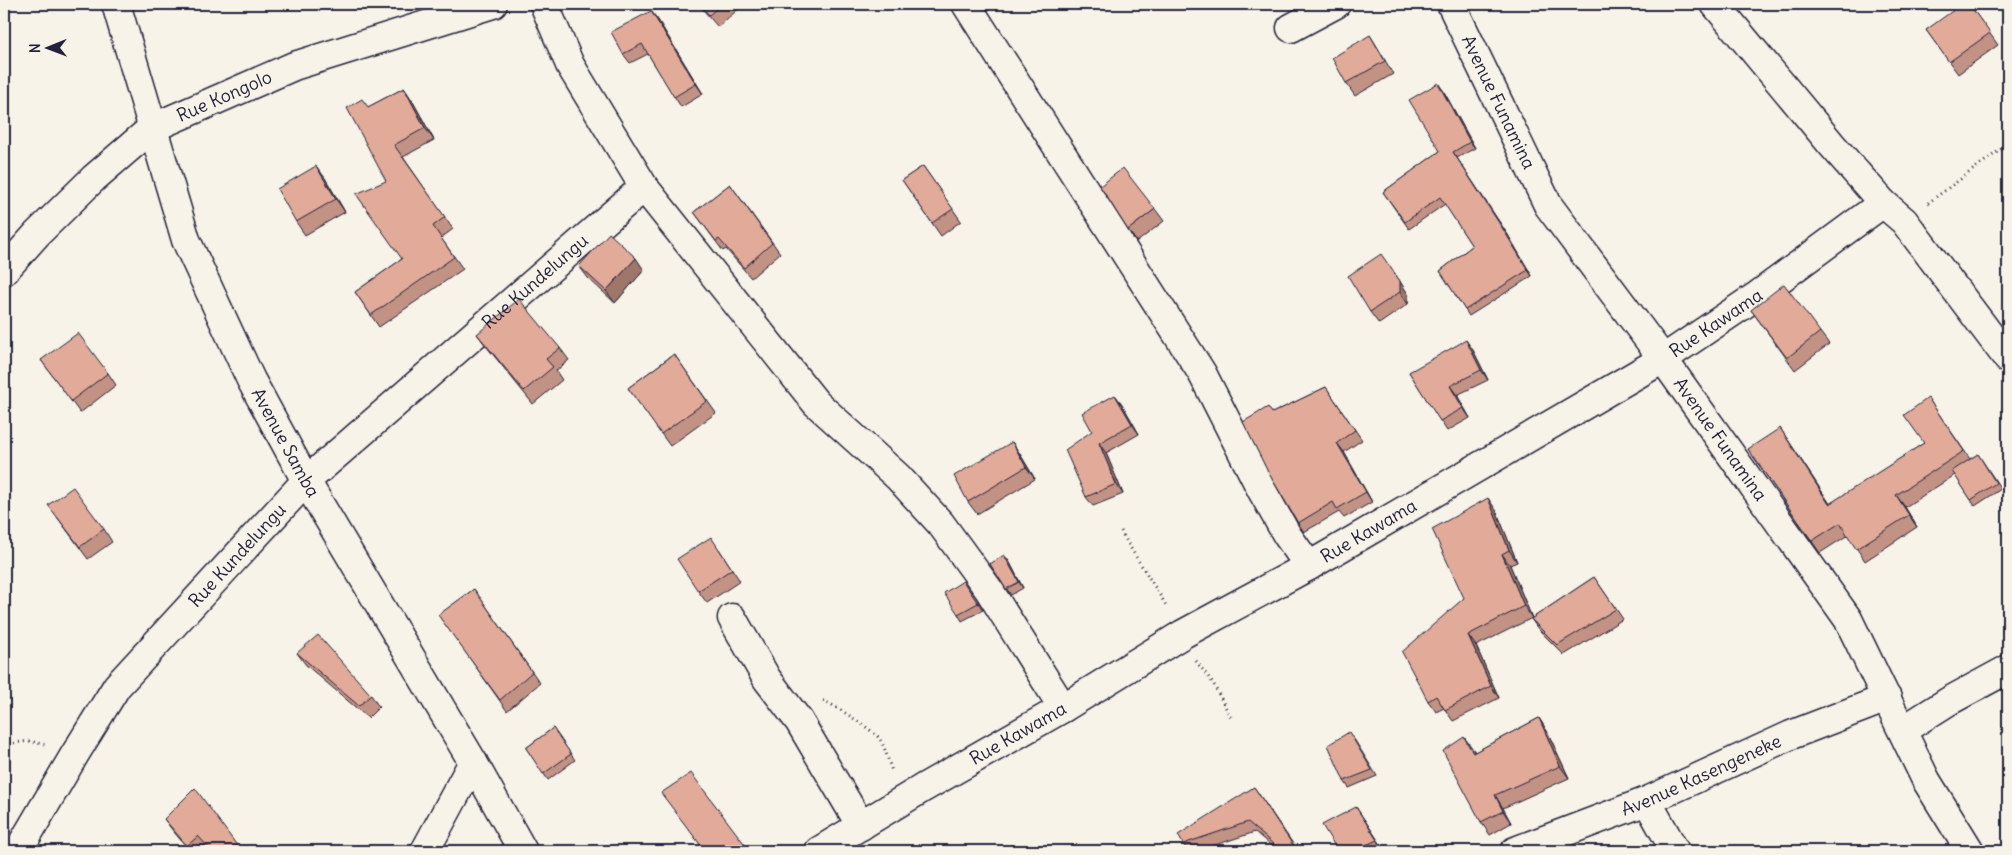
<svg xmlns="http://www.w3.org/2000/svg" width="2012" height="855" viewBox="0 0 2012 855" font-family="Delius,sans-serif">
<style>
.lines{fill:none;stroke-linecap:round;stroke-linejoin:round}
.minor-casing{stroke:#22223b;stroke-width:31}
.path{stroke:#22223b;stroke-width:3;stroke-dasharray:1 4;stroke-linecap:butt}
.minor{stroke:#f7f3e8;stroke-width:28}
.wall{fill:#c29284;stroke:#22223b}
.shaded-wall{fill:#9e776b;stroke:#22223b}
.building{fill:#e1aa99;stroke:#22223b}
.labels{text-anchor:middle;stroke-width:4;stroke-linejoin:round;paint-order:stroke}
.street-label{font-size:18px;fill:#22223b;stroke:#f7f3e8}
</style>
<rect width="100%" height="100%" fill="#f7f3e8"/>
<filter id="ink" filterUnits="userSpaceOnUse"><feTurbulence type="fractalNoise" baseFrequency=".02" numOctaves="2"/><feDisplacementMap in="SourceGraphic" scale="10" xChannelSelector="R" yChannelSelector="G"/><feConvolveMatrix kernelMatrix="1 2 1 2 8 2 1 2 1" color-interpolation-filters="sRGB"/></filter>
<g filter="url(#ink)">
<g class="lines">
<g class="minor-casing">
<g id="minor">
<path id="s1" d="M116,4L186,240L251,380L306,481L473,762L523,851"/>
<polyline points="544,4 570,65 644,187 816,403 898,477 941,524 989,590 1063,708"/>
<polyline points="966,4 1202,373 1261,489 1287,535 1309,566"/>
<path id="s2" d="M1451,4L1548,205L1663,359L1848,619L1926,780L1970,851"/>
<polyline points="1715,4 1832,145 1883,203"/>
<polyline points="1291,28 1336,4"/>
<path id="s3" d="M4,271L37,234L94,178L152,128L294,66L493,4"/>
<polyline points="732,618 767,679 799,721 861,826"/>
<polyline points="1903,730 1949,701 2008,669"/>
<polyline points="1647,801 1675,851"/>
<path id="s4" d="M18,851L75,754L117,686L306,481L644,187"/>
<polyline points="425,851 473,762"/>
<path id="s5" d="M819,851L923,788L1063,708L1183,634L1309,566L1663,359L1758,295L1883,203L1904,221L2008,359"/>
<path id="s6" d="M1515,851L1647,801L1791,735L1887,698"/>
</g>
</g>
<g class="path">
<polyline points="1928,203 2008,144"/>
<path d="M1121,531C1135,557 1152,581 1167,607"/>
<polyline points="1196,661 1213,683 1232,720"/>
<path d="M823,701C830,702 873,730 879,738C885,746 888,761 892,771"/>
<polyline points="4,744 30,741 45,745"/>
</g>
<use href="#minor" class="minor"/>
</g>
<g class="wall">
<polygon points="698,4 744,4 718,27"/>
<polygon points="1969,4 1998,45 1958,74 1926,30"/>
<polygon points="651,11 658,20 703,94 681,107 648,54 630,63 623,54"/>
<polygon points="1370,35 1378,48 1393,74 1355,96 1346,83"/>
<polygon points="404,88 412,100 434,140 403,157 453,229 441,238 463,269 379,327 355,292 402,259 386,181 368,107"/>
<polygon points="1443,90 1475,148 1457,158 1508,235 1532,276 1469,316 1440,271 1472,246 1445,204 1409,229 1383,192 1440,151"/>
<polygon points="316,166 325,178 345,212 305,235 296,222"/>
<polygon points="923,166 961,221 941,236 902,180"/>
<polygon points="730,184 780,253 751,278 726,249 723,251 694,212"/>
<polygon points="1155,209 1164,221 1137,242 1128,230"/>
<polygon points="579,266 644,270 615,303 588,278"/>
<polygon points="1390,266 1408,294 1408,304 1379,324 1370,312"/>
<polygon points="1751,310 1820,332 1829,344 1795,370"/>
<polygon points="477,334 560,348 569,360 556,371 562,380 533,404 486,346"/>
<polygon points="1473,350 1488,380 1457,395 1470,418 1447,431 1409,372"/>
<polygon points="674,354 716,413 670,446 628,388"/>
<polygon points="41,360 108,373 116,385 80,413"/>
<polygon points="1326,387 1362,440 1344,452 1372,502 1344,518 1339,512 1304,532 1298,523 1272,413"/>
<polygon points="1115,395 1122,404 1139,434 1106,453 1123,494 1093,506 1086,497 1092,431"/>
<polygon points="1928,398 1970,459 1978,454 2001,489 1975,506 1955,475 1905,507 1917,527 1865,561 1848,535 1820,553 1748,449 1788,440 1830,504 1924,443"/>
<polygon points="1012,442 1020,454 1035,479 977,514 968,502"/>
<polygon points="4,490 8,496 4,500"/>
<polygon points="1496,510 1517,562 1510,565 1532,618 1476,646 1499,698 1453,721 1444,708 1436,712 1428,701"/>
<polygon points="57,517 104,529 112,542 88,559"/>
<polygon points="719,549 740,581 707,603 698,591"/>
<polygon points="1009,561 1023,588 1011,595 990,564"/>
<polygon points="1594,577 1623,619 1564,655 1538,629 1531,619"/>
<polygon points="963,581 983,610 962,621 958,614"/>
<polygon points="474,589 540,683 507,711 439,615"/>
<polygon points="297,653 371,695 379,707 368,718 306,665"/>
<polygon points="1539,718 1547,731 1569,778 1503,808 1511,823 1490,835 1481,822 1473,749 1475,752"/>
<polygon points="553,728 575,760 548,780 526,748"/>
<polygon points="1354,739 1377,776 1349,788 1344,781"/>
<polygon points="1254,787 1298,851 1277,851 1255,832 1197,851 1188,851 1183,844"/>
<polygon points="164,819 241,851 209,851 206,848 203,851 190,851 173,831"/>
<polygon points="1364,819 1385,851 1338,851"/>
</g>
<g class="shaded-wall">
<polygon points="651,11 658,20 703,94 696,84"/>
<polygon points="1438,83 1443,90 1475,148 1470,142"/>
<polygon points="404,88 412,100 434,140 425,128"/>
<polygon points="1453,152 1508,235 1532,276 1528,270"/>
<polygon points="316,166 325,178 345,212 336,199"/>
<polygon points="636,258 644,270 615,303 606,291"/>
<polygon points="1390,266 1408,294 1408,304 1400,292"/>
<polygon points="1466,340 1473,350 1488,380 1481,370"/>
<polygon points="1450,386 1457,395 1470,418 1463,408"/>
<polygon points="1115,395 1122,404 1139,434 1132,424"/>
<polygon points="1780,428 1788,440 1838,516 1829,504"/>
<polygon points="1012,442 1020,454 1035,479 1026,467"/>
<polygon points="1099,443 1106,453 1123,494 1116,484"/>
<polygon points="1337,443 1344,452 1372,502 1366,492"/>
<polygon points="1896,495 1905,507 1917,527 1909,515"/>
<polygon points="1488,498 1496,510 1517,562 1509,550"/>
<polygon points="1502,554 1510,565 1532,618 1524,606"/>
<polygon points="1004,555 1009,561 1023,588 1019,582"/>
<polygon points="1468,635 1476,646 1499,698 1491,686"/>
<polygon points="1539,718 1547,731 1569,778 1560,766"/>
<polygon points="1464,737 1473,749 1481,765 1473,753"/>
<polygon points="1495,795 1503,808 1511,823 1503,811"/>
<polygon points="1356,807 1364,819 1385,851 1377,840"/>
</g>
<g class="building">
<polygon points="700,4 722,4 709,15"/>
<polygon points="1962,4 1969,4 1990,33 1949,62 1926,30"/>
<polygon points="651,11 696,84 674,97 642,44 623,54 611,32"/>
<polygon points="1370,35 1385,61 1346,83 1332,58"/>
<polygon points="1438,83 1470,142 1453,152 1503,229 1528,270 1465,310 1440,271 1472,246 1440,197 1405,222 1383,192 1440,151 1409,100"/>
<polygon points="404,88 425,128 394,145 445,217 433,226 454,257 371,315 355,292 402,259 356,194 386,181 347,108 362,99 368,107"/>
<polygon points="316,166 336,199 296,222 277,189"/>
<polygon points="923,166 953,209 932,223 902,180"/>
<polygon points="1123,168 1155,209 1128,230 1100,186"/>
<polygon points="730,184 772,243 744,268 719,239 716,241 694,212"/>
<polygon points="609,233 636,258 606,291 579,266"/>
<polygon points="1381,254 1400,281 1400,292 1370,312 1348,276"/>
<polygon points="1784,284 1820,332 1787,358 1751,310"/>
<polygon points="519,299 560,348 546,359 553,367 524,391 477,334"/>
<polygon points="78,333 108,373 71,401 41,360"/>
<polygon points="1466,340 1481,370 1450,386 1463,408 1440,421 1409,372"/>
<polygon points="674,354 707,401 661,434 628,388"/>
<polygon points="1326,387 1355,430 1337,443 1366,492 1337,509 1333,502 1298,523 1268,472 1243,422 1268,407 1272,413"/>
<polygon points="1115,395 1132,424 1099,443 1116,484 1086,497 1065,450 1092,431 1082,413"/>
<polygon points="1928,398 1964,451 1896,495 1909,515 1856,549 1840,523 1812,541 1748,449 1780,428 1829,504 1924,443 1904,415"/>
<polygon points="1012,442 1026,467 968,502 954,476"/>
<polygon points="1978,454 1996,483 1971,500 1952,471"/>
<polygon points="73,487 104,529 80,547 48,505"/>
<polygon points="1488,498 1509,550 1502,554 1524,606 1468,635 1491,686 1445,710 1436,696 1428,701 1402,652 1464,598 1432,529"/>
<polygon points="711,537 732,569 698,591 677,559"/>
<polygon points="1004,555 1019,582 1006,589 990,564"/>
<polygon points="2008,571 2008,579 2005,573"/>
<polygon points="1594,577 1616,609 1557,645 1531,619"/>
<polygon points="963,581 978,603 958,614 944,593"/>
<polygon points="474,589 532,672 500,700 438,615"/>
<polygon points="318,635 371,695 359,706 297,653"/>
<polygon points="1539,718 1560,766 1495,795 1503,811 1481,822 1443,751 1464,737 1473,753"/>
<polygon points="553,728 571,754 543,774 526,748"/>
<polygon points="1349,732 1372,770 1344,781 1328,745"/>
<polygon points="691,773 749,850 747,851 705,851 661,793"/>
<polygon points="1254,787 1297,851 1281,851 1248,822 1183,844 1178,835"/>
<polygon points="195,788 241,851 212,851 198,836 187,846 164,819"/>
<polygon points="1356,807 1377,840 1353,851 1338,851 1322,825"/>
</g>
</g>
<g class="labels">
<g class="street-label">
<text dy="6" stroke="none"><textPath href="#s3" startOffset="285">Rue Kongolo</textPath></text>
<text dy="6" stroke="none"><textPath href="#s2" startOffset="109">Avenue Funamina</textPath></text>
<text dy="6" stroke="none"><textPath href="#s4" startOffset="775">Rue Kundelungu</textPath></text>
<text dy="6" stroke="none"><textPath href="#s5" startOffset="1041">Rue Kawama</textPath></text>
<text dy="6" stroke="none"><textPath href="#s2" startOffset="514">Avenue Funamina</textPath></text>
<text dy="6" stroke="none"><textPath href="#s1" startOffset="472">Avenue Samba</textPath></text>
<text dy="6" stroke="none"><textPath href="#s5" startOffset="636">Rue Kawama</textPath></text>
<text dy="6" stroke="none"><textPath href="#s4" startOffset="370">Rue Kundelungu</textPath></text>
<text dy="6" stroke="none"><textPath href="#s5" startOffset="231">Rue Kawama</textPath></text>
<text dy="6" stroke="none"><textPath href="#s6" startOffset="201">Avenue Kasengeneke</textPath></text>
</g>
</g>
<rect width="2012" height="855" fill="none" stroke="#f7f3e8" stroke-width="20"/>
<rect x="10" y="10" width="1992" height="835" fill="none" stroke="#22223b" stroke-width="2" filter="url(#ink)"/>
<g transform="translate(48 48) rotate(269)" stroke="#f7f3e8" stroke-width="4" paint-order="stroke">
<path d="M0-4L9 19L0 12L-9 19Z" fill="#22223b"/>
<text y="-8" font-size="14" font-weight="bold" text-anchor="middle" fill="#22223b">N</text>
</g>
</svg>
